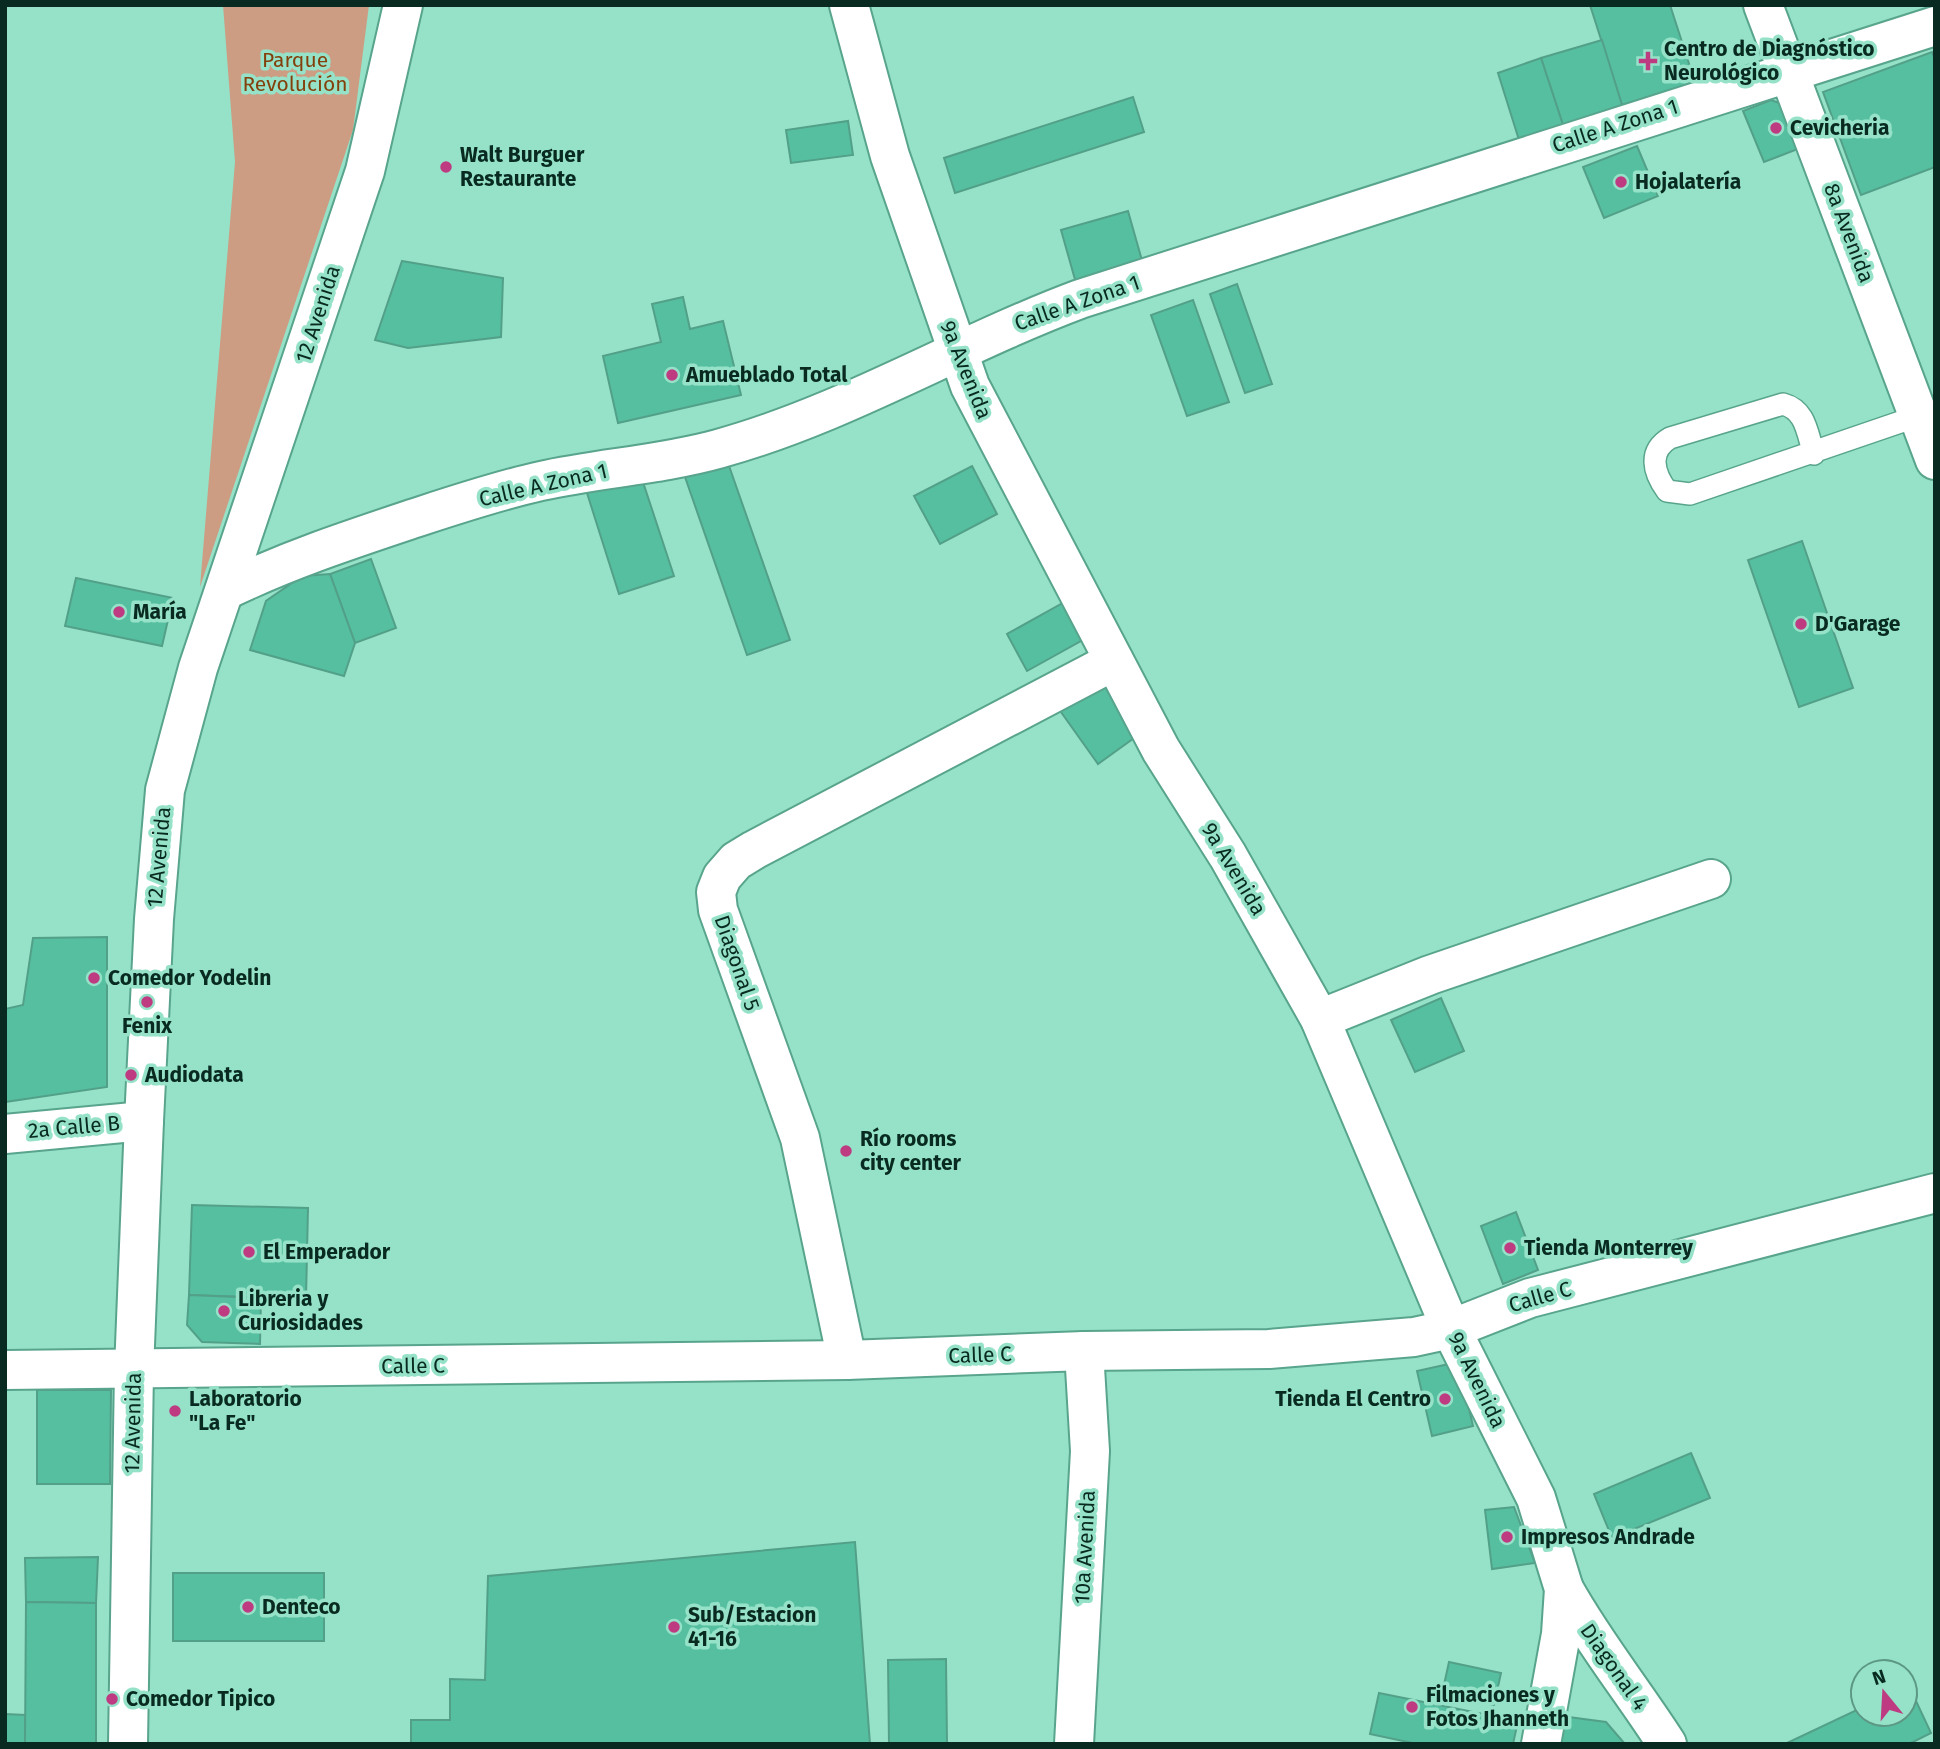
<svg xmlns="http://www.w3.org/2000/svg" width="1940" height="1749" viewBox="0 0 1940 1749" font-family="'Fira Sans',sans-serif">
<style>
.green{fill:#cc9d83}
.building{fill:#56bfa0;stroke:#53a088;stroke-width:2}
.lines{fill:none;stroke-linecap:round;stroke-linejoin:round}
.lane-casing{stroke:#58a48c;stroke-width:24}
.street-casing{stroke:#58a48c;stroke-width:42}
.secondary-casing{stroke:#58a48c;stroke-width:42}
.lane{stroke:#fff;stroke-width:21}
.street{stroke:#fff;stroke-width:38}
.secondary{stroke:#fff;stroke-width:38}
.poi-dot{fill:#be3b82;stroke:#95e2c8;stroke-width:2.5}
.labels{text-anchor:middle;stroke-width:7;stroke-linejoin:round;paint-order:stroke}
.poi-label{font-size:21px;font-weight:bold;fill:#082a20;stroke:#95e2c8;text-anchor:start}
.park-label{font-size:21px;fill:#84400c;stroke:#95e2c8}
.street-label{font-size:21px;fill:#082a20;stroke:#95e2c8}
</style>
<rect width="100%" height="100%" fill="#95e2c8"/>
<polygon class="green" points="223,5 369,5 353,130 200,587 235,162"/>
<g class="building">
<polygon points="1590,5 1670,5 1695,82 1622,105"/>
<polygon points="1602,40 1622,105 1563,125 1541,58"/>
<polygon points="1932,52 1935,60 1935,167 1861,195 1823,92"/>
<polygon points="1541,58 1563,125 1519,140 1498,73"/>
<polygon points="1133,97 1144,132 955,193 944,158"/>
<polygon points="1771,100 1793,108 1808,145 1764,162 1743,111"/>
<polygon points="848,121 853,155 791,163 786,130"/>
<polygon points="1637,146 1658,196 1604,218 1583,167"/>
<polygon points="1128,211 1143,264 1076,283 1061,230"/>
<polygon points="402,261 503,278 501,337 408,348 375,340"/>
<polygon points="1237,284 1272,384 1245,393 1210,294"/>
<polygon points="683,297 690,329 723,321 741,395 618,423 603,356 661,342 652,304"/>
<polygon points="1193,300 1229,402 1187,416 1151,315"/>
<polygon points="728,463 790,640 747,655 685,477"/>
<polygon points="972,466 997,514 940,544 914,496"/>
<polygon points="641,476 674,576 619,594 587,493"/>
<polygon points="1802,541 1853,688 1799,707 1748,560"/>
<polygon points="371,559 396,628 355,643 330,574"/>
<polygon points="330,574 355,643 344,676 250,650 266,601 302,576"/>
<polygon points="76,578 173,598 162,646 65,626"/>
<polygon points="1068,600 1088,637 1027,671 1007,634"/>
<polygon points="1098,675 1141,733 1098,764 1056,705"/>
<polygon points="107,937 107,1087 5,1102 5,1009 23,1005 33,938"/>
<polygon points="1441,998 1464,1051 1415,1072 1391,1020"/>
<polygon points="192,1205 308,1208 306,1299 189,1295"/>
<polygon points="1516,1212 1538,1270 1503,1284 1481,1226"/>
<polygon points="189,1295 261,1298 260,1344 202,1342 187,1325"/>
<polygon points="1458,1362 1473,1426 1432,1436 1417,1371"/>
<polygon points="37,1390 111,1390 110,1484 37,1484"/>
<polygon points="1691,1453 1710,1498 1612,1538 1594,1494"/>
<polygon points="1514,1507 1535,1563 1492,1569 1485,1510"/>
<polygon points="855,1542 870,1744 411,1744 411,1720 450,1720 450,1679 485,1680 488,1576"/>
<polygon points="98,1557 96,1603 26,1602 25,1558"/>
<rect x="173" y="1573" width="151" height="68"/>
<polygon points="26,1602 96,1603 96,1744 25,1744"/>
<polygon points="946,1659 947,1744 889,1744 888,1660"/>
<polygon points="1449,1662 1501,1673 1494,1705 1442,1694"/>
<polygon points="1909,1686 1931,1733 1909,1744 1785,1744 1863,1707 1863,1714 1905,1714 1905,1688"/>
<polygon points="1379,1693 1518,1721 1513,1744 1417,1744 1370,1734"/>
<polygon points="5,1714 25,1715 25,1744 5,1744"/>
<polygon points="1561,1716 1606,1722 1625,1744 1557,1744"/>
</g>
<g class="lines">
<g class="lane-casing">
<path id="lane" d="M1814,454C1807,433 1806,410 1783,404L1670,438C1648,451 1653,472 1667,491L1690,494L1918,416"/>
</g>
<g class="street-casing">
<g id="street">
<polyline points="849,5 890,156 970,386 1161,750 1228,856 1320,1019 1451,1329 1536,1498 1564,1589 1561,1634 1541,1744"/>
<polyline points="1763,5 1935,460"/>
<path d="M226,590C286,561 346,541 409,520C452,506 496,491 541,481C600,468 660,465 718,449C845,414 957,345 1080,299L1935,26"/>
<polyline points="1320,1019 1430,975 1711,879"/>
<polyline points="5,1134 144,1121"/>
<polyline points="847,1360 800,1138 718,910 716,892 722,877 736,861 754,850 1114,661"/>
<polyline points="5,1370 847,1360 1084,1351 1269,1349 1414,1337 1451,1329 1530,1298 1935,1193"/>
<path d="M1564,1589C1594,1643 1633,1691 1667,1744"/>
<polyline points="1074,1744 1090,1451 1084,1351"/>
</g>
</g>
<g class="secondary-casing">
<polyline id="secondary" points="128,1744 134,1370 144,1121 154,919 165,790 198,668 365,171 403,5"/>
</g>
<use href="#lane" class="lane"/>
<use href="#street" class="street"/>
<use href="#secondary" class="secondary"/>
</g>
<g class="poi-dot">
<path d="M1644.5 50.5h7v7h7v7h-7v7h-7v-7h-7v-7h7z"/>
<circle cx="1776" cy="128" r="7"/>
<circle cx="446" cy="167" r="7"/>
<circle cx="1621" cy="182" r="7"/>
<circle cx="672" cy="375" r="7"/>
<circle cx="119" cy="612" r="7"/>
<circle cx="1801" cy="624" r="7"/>
<circle cx="94" cy="978" r="7"/>
<circle cx="147" cy="1002" r="7"/>
<circle cx="131" cy="1075" r="7"/>
<circle cx="846" cy="1151" r="7"/>
<circle cx="1510" cy="1248" r="7"/>
<circle cx="249" cy="1252" r="7"/>
<circle cx="224" cy="1311" r="7"/>
<circle cx="1445" cy="1399" r="7"/>
<circle cx="175" cy="1411" r="7"/>
<circle cx="1507" cy="1537" r="7"/>
<circle cx="248" cy="1607" r="7"/>
<circle cx="674" cy="1627" r="7"/>
<circle cx="112" cy="1699" r="7"/>
<circle cx="1412" cy="1707" r="7"/>
</g>
<g class="labels">
<g class="poi-label">
<text x="1664" y="56">Centro de Diagnóstico<tspan x="1664" dy="24">Neurológico</tspan></text>
<text x="1790" y="135">Cevicheria</text>
<text x="460" y="162">Walt Burguer<tspan x="460" dy="24">Restaurante</tspan></text>
<text x="1635" y="189">Hojalatería</text>
<text x="686" y="382">Amueblado Total</text>
<text x="133" y="619">María</text>
<text x="1815" y="631">D'Garage</text>
<text x="108" y="985">Comedor Yodelin</text>
<text x="147" y="1033" text-anchor="middle">Fenix</text>
<text x="145" y="1082">Audiodata</text>
<text x="860" y="1146">Río rooms<tspan x="860" dy="24">city center</tspan></text>
<text x="1524" y="1255">Tienda Monterrey</text>
<text x="263" y="1259">El Emperador</text>
<text x="238" y="1306">Libreria y<tspan x="238" dy="24">Curiosidades</tspan></text>
<text x="189" y="1406">Laboratorio<tspan x="189" dy="24">"La Fe"</tspan></text>
<text x="1431" y="1406" text-anchor="end">Tienda El Centro</text>
<text x="1521" y="1544">Impresos Andrade</text>
<text x="262" y="1614">Denteco</text>
<text x="688" y="1622">Sub/Estacion<tspan x="688" dy="24">41-16</tspan></text>
<text x="1426" y="1702">Filmaciones y<tspan x="1426" dy="24">Fotos Jhanneth</tspan></text>
<text x="126" y="1706">Comedor Tipico</text>
</g>
<g class="park-label">
<text x="295" y="67">Parque<tspan x="295" dy="24">Revolución</tspan></text>
</g>
<g class="street-label">
<text transform="translate(1615 126) rotate(-18)" y="7">Calle A Zona 1</text>
<text transform="translate(1849 233) rotate(69)" y="7">8a Avenida</text>
<text transform="translate(1077 303) rotate(-19)" y="7">Calle A Zona 1</text>
<text transform="translate(318 314) rotate(-72)" y="7">12 Avenida</text>
<text transform="translate(966 370) rotate(68)" y="7">9a Avenida</text>
<text transform="translate(543 485) rotate(-13)" y="7">Calle A Zona 1</text>
<text transform="translate(159 857) rotate(-85)" y="7">12 Avenida</text>
<text transform="translate(1234 869) rotate(59)" y="7">9a Avenida</text>
<text transform="translate(737 963) rotate(71)" y="7">Diagonal 5</text>
<text transform="translate(74 1127) rotate(-5)" y="7">2a Calle B</text>
<text transform="translate(1540 1297) rotate(-16)" y="7">Calle C</text>
<text transform="translate(980 1355) rotate(-2)" y="7">Calle C</text>
<text transform="translate(413 1366) rotate(-1)" y="7">Calle C</text>
<text transform="translate(1477 1380) rotate(64)" y="7">9a Avenida</text>
<text transform="translate(133 1423) rotate(-89)" y="7">12 Avenida</text>
<text transform="translate(1085 1547) rotate(-87)" y="7">10a Avenida</text>
<text transform="translate(1614 1667) rotate(55)" y="7">Diagonal 4</text>
</g>
</g>
<rect width="1940" height="1749" fill="none" stroke="#082a20" stroke-width="14"/>
<g transform="translate(1884 1693) rotate(342)"><circle r="33" fill="#95e2c8" stroke="#5d9885" stroke-width="2"/>
<path d="M0-5L12 26L0 18L-12 26Z" fill="#be3b82"/>
<text y="-10" font-size="19" font-weight="bold" text-anchor="middle" fill="#082a20">N</text>
</g>
</svg>
